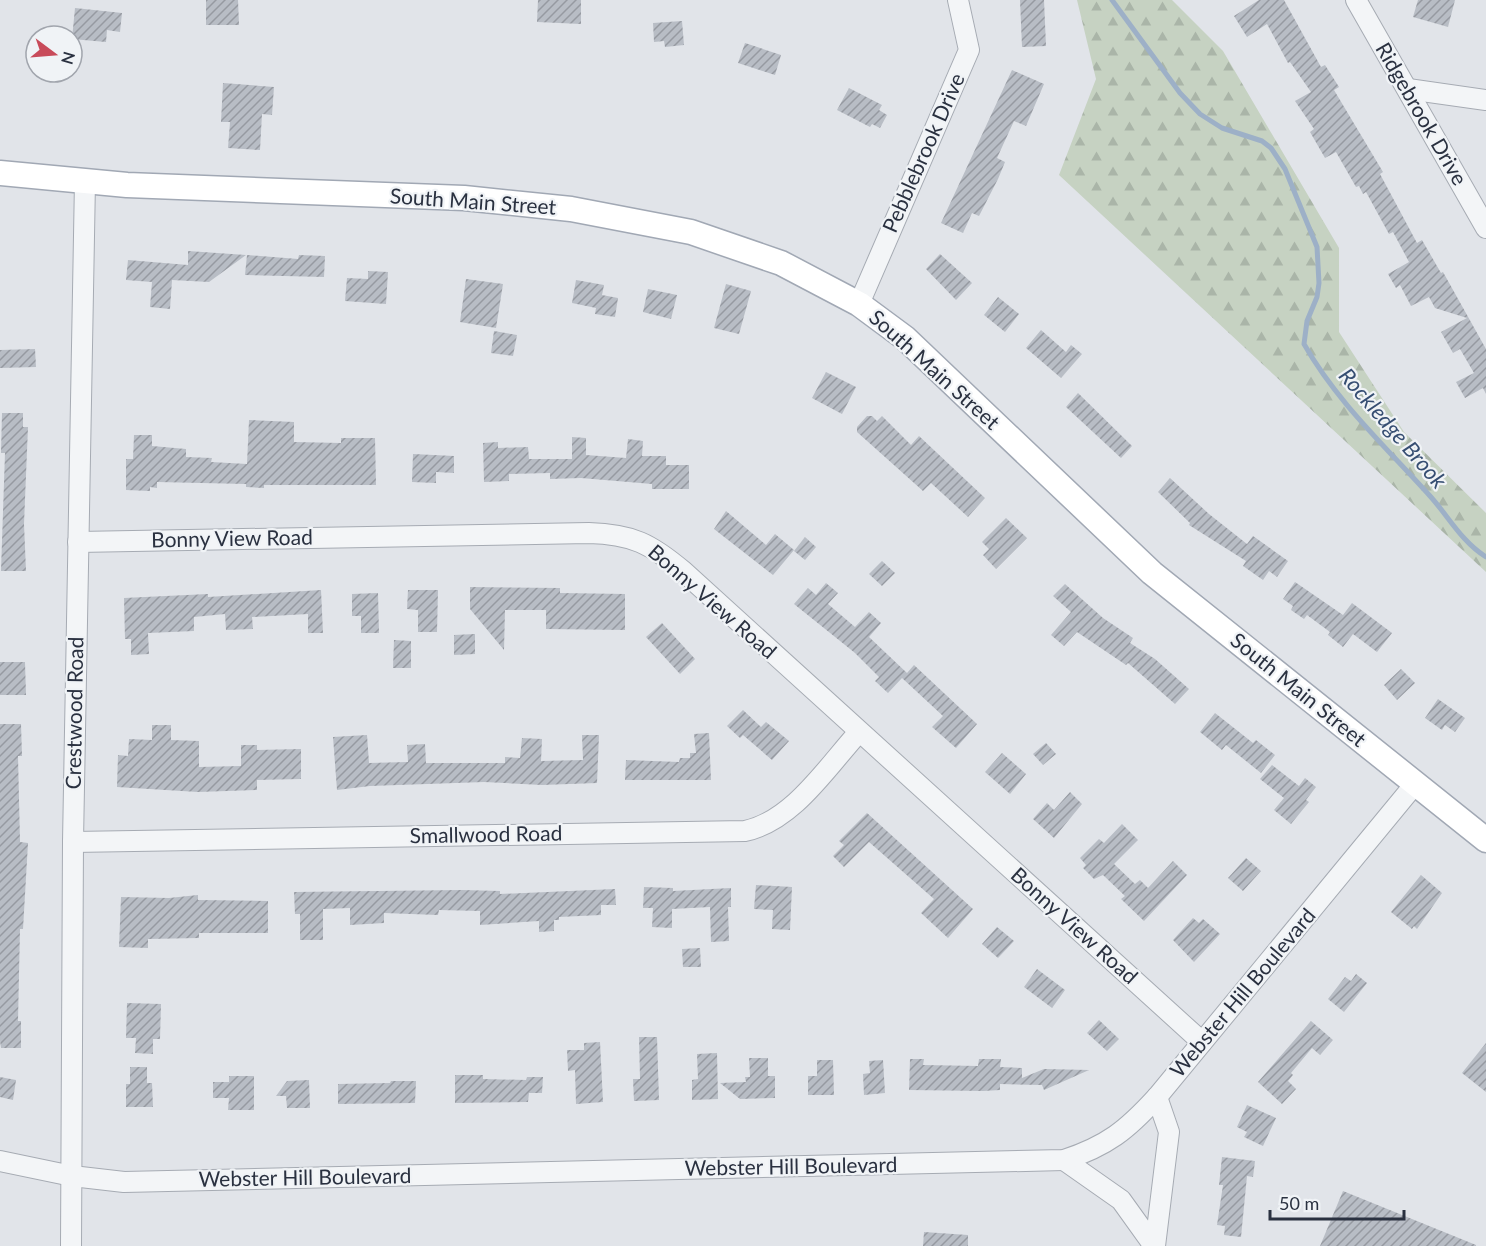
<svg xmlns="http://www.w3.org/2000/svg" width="1486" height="1246" viewBox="0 0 1486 1246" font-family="Lato,sans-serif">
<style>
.forest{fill:url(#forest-firs)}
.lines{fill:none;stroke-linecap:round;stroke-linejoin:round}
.stream{stroke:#9db0c7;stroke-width:5}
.building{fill:url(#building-hatch)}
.minor-casing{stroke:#a6abb3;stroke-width:22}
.major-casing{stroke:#a1a8b4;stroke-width:27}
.minor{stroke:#f3f5f7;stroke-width:20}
.major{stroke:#fff;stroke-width:24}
.labels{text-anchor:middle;stroke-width:4.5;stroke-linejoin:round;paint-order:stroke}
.street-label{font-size:21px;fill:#2a3140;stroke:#f0f3f6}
.water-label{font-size:22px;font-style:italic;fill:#364e72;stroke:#f0f3f6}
</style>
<defs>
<pattern id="forest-firs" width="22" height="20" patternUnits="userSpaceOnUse" patternTransform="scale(1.5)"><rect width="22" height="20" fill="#c6d2c2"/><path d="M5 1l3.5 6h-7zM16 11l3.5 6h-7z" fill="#aab5a8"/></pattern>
<pattern id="building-hatch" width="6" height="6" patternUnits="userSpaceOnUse" patternTransform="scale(1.5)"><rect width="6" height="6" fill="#b8bdc5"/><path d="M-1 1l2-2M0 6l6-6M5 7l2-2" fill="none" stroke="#969aa1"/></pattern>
</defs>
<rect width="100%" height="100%" fill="#e1e4e9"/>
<polygon class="forest" points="1077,0 1172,0 1223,51 1339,248 1339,332 1404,432 1486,513 1486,572 1059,175 1096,79"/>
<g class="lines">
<path class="stream" d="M1112,0L1180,93L1200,114L1222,128L1262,141L1271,148L1285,169L1317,247L1319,283L1317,297L1307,321L1304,344C1337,402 1385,446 1430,496C1449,517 1461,541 1486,557"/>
</g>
<g class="building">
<polygon points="206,0 238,0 239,25 206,25"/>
<polygon points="538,0 581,0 581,24 537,22"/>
<polygon points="1020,0 1044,0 1046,46 1022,47"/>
<polygon points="1259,0 1284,0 1321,67 1325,65 1339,87 1334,90 1383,172 1380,174 1417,243 1422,240 1441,273 1443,272 1486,349 1486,394 1483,388 1465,398 1456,382 1474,373 1460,349 1453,353 1441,332 1467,318 1435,308 1429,297 1411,306 1400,285 1396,288 1388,274 1409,262 1393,232 1389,234 1366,192 1363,194 1359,186 1356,187 1336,152 1325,158 1310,132 1314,129 1295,101 1311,92 1290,62 1288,63 1267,24 1247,37 1234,16"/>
<polygon points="1418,0 1455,0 1448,27 1413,17"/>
<polygon points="75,8 122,13 120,32 107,30 106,42 72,39"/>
<polygon points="682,21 684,45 665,47 664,41 654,42 653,23"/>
<polygon points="745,43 781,55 775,75 738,63"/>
<polygon points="1012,70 1044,84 1026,126 1014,121 997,158 1005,162 998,179 979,216 972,213 963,233 941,223"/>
<polygon points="223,83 274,87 272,115 262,114 260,150 228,148 230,122 221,122"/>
<polygon points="849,88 882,105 879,110 887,115 880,128 872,124 870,127 837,110"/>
<polygon points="188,251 246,255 209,282 172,280 170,309 150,307 152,282 126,280 128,260 188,265"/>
<polygon points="940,254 972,283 956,300 926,269"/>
<polygon points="247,255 298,259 299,255 325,256 324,277 245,275"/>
<polygon points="368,271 388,272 386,304 345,301 347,278 368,279"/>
<polygon points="466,279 503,284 496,328 460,322"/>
<polygon points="576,280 604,285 602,295 618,298 615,317 595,314 596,308 572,303"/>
<polygon points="726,284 751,291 739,334 714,328"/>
<polygon points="648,289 677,295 671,319 643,312"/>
<polygon points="998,297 1019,314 1005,332 984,315"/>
<polygon points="1041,330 1066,352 1071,345 1082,354 1061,378 1026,348"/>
<polygon points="494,331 517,335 513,356 491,353"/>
<polygon points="35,349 36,367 0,368 0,350"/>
<polygon points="826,372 856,387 842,414 812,398"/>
<polygon points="1078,393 1132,446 1121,458 1066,407"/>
<polygon points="2,413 23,413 23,427 28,427 24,524 26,571 1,571 5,453 1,453"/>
<polygon points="867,416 872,416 877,421 882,416 911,445 919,436 985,498 968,517 931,483 923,491 857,432 857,427"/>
<polygon points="249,420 294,422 294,442 341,443 341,438 375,438 376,485 264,485 264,488 246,487 246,484 157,482 157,488 150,487 150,491 126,490 126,459 133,459 134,435 152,435 152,446 186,449 186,457 212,458 211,462 247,464"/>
<polygon points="572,437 586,438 586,455 626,458 628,439 643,441 642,456 666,456 666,465 689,465 689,489 652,489 652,484 581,478 550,479 550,473 509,474 509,481 484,482 483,443 498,442 498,448 528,447 529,459 572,459"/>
<polygon points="413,454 454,456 454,473 436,472 436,483 412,482"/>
<polygon points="1170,478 1209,514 1247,544 1253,536 1288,561 1277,577 1269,571 1263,580 1243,566 1246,561 1189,525 1190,523 1158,492"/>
<polygon points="726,511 766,545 775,534 794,550 773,575 714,529"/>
<polygon points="1006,518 1027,538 996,569 983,555 989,549 982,542"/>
<polygon points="805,537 816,547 805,560 794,551"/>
<polygon points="882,561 895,573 882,586 869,574"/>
<polygon points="1295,582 1343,615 1352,603 1392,633 1377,652 1353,634 1343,647 1328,635 1330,632 1307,615 1304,619 1291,610 1293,606 1283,599"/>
<polygon points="826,583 838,593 828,604 855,627 869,612 881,623 869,637 907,673 914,665 977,724 956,748 932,727 943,716 902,678 888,693 875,681 879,677 855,653 794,604 808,588 816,595"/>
<polygon points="1065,584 1103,618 1133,638 1130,643 1155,659 1189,689 1175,704 1128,663 1126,665 1077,632 1064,646 1051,635 1071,612 1053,596"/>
<polygon points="470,587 560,588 560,593 625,594 625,630 546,629 546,610 505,610 504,650 470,609"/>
<polygon points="321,590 323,633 308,633 308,614 252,617 253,629 226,630 225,614 194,617 194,631 148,633 149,654 131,655 131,639 125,639 124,598 208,594 208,597"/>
<polygon points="408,590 438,590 437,632 418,632 418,610 407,609"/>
<polygon points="378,593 379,633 361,633 361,616 352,616 352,594"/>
<polygon points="662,623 695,659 680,674 646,637"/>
<polygon points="475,634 475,654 454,655 454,635"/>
<polygon points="394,640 411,641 411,668 393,668"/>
<polygon points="0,662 25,662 26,695 0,695"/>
<polygon points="1401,669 1415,683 1397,700 1384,685"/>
<polygon points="1438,699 1465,718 1455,732 1445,725 1442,730 1425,718"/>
<polygon points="743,710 761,727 766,722 789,741 772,760 743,735 740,738 727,726"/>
<polygon points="1215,713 1253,743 1256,740 1275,755 1261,773 1226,745 1222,750 1200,732"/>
<polygon points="0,724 21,724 22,756 18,756 20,842 28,843 23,929 20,929 18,1021 21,1021 21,1048 1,1048 0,1041"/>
<polygon points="152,725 171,725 171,740 199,741 199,767 241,766 241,745 257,745 257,750 301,749 301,779 257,780 257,790 198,792 117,787 118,755 128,756 129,739 152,740"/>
<polygon points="709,733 711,780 625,780 626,760 679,762 680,758 690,758 690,753 696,753 694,734"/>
<polygon points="367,735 369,763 408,762 407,745 425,744 426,763 505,763 505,757 520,758 522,738 542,739 541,761 583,760 582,735 599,735 597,783 542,785 484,782 370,786 337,790 333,737"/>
<polygon points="1046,743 1056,754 1043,765 1033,754"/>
<polygon points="1002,753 1026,774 1010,794 985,772"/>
<polygon points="1272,765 1299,786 1305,778 1316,787 1306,800 1309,802 1291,824 1274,810 1284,798 1260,779"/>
<polygon points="1070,792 1082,804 1054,838 1033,819 1047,803 1054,810"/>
<polygon points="867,813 973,909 948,938 921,913 934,899 869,842 844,867 833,856 844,845 839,841"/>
<polygon points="1122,824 1138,840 1114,864 1135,884 1140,880 1148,888 1173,861 1187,875 1144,921 1121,899 1125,896 1103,875 1094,879 1083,868 1086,865 1080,858 1099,839 1104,843"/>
<polygon points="1246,858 1261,871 1243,891 1228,878"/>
<polygon points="1421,875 1442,893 1417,929 1414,926 1412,929 1391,912"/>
<polygon points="756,885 792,887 790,930 772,929 773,910 754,909"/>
<polygon points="644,887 673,888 673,891 731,888 731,907 728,907 729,941 711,942 710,907 672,909 672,928 652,927 653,908 643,908"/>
<polygon points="615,889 616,905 601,905 601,915 559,917 559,920 554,920 554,931 539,932 539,921 480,925 480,911 439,910 438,915 384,913 384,923 350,925 350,908 323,909 323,940 300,940 300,914 295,914 294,892 462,890 500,891 500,894"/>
<polygon points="198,895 198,900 268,901 268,933 199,933 199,938 148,939 148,948 119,947 121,897 169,898"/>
<polygon points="1193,918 1199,923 1203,919 1220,934 1194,962 1173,940"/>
<polygon points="997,927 1014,941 998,958 982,944"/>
<polygon points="700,948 701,967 683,967 682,949"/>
<polygon points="1037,969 1065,990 1052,1008 1024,987"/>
<polygon points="1356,974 1367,983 1344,1012 1328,999 1345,977 1351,981"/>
<polygon points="127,1003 161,1004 160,1039 153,1039 153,1054 135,1053 136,1038 126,1038"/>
<polygon points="1099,1020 1119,1039 1107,1051 1087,1033"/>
<polygon points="1311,1021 1333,1040 1320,1055 1312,1048 1291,1073 1293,1075 1288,1081 1296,1089 1282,1104 1258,1082"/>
<polygon points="639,1037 657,1037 659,1100 634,1101 633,1079 640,1079"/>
<polygon points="600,1042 603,1102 576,1104 575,1070 568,1071 567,1050 584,1050 584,1043"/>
<polygon points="1486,1043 1486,1092 1462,1073"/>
<polygon points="717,1053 718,1099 692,1100 692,1080 698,1079 697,1054"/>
<polygon points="749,1058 768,1058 768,1076 775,1076 775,1098 740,1099 720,1083 746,1082 745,1077 750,1077"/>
<polygon points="910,1059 924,1059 923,1065 978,1066 979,1059 1001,1059 1000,1067 1022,1068 1022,1078 1044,1069 1089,1070 1044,1090 1042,1085 1000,1084 1000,1090 983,1091 909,1090"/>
<polygon points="817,1060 833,1060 834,1095 808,1095 808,1076 817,1076"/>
<polygon points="883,1060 885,1093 864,1095 863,1074 870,1073 869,1061"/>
<polygon points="130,1067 147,1067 147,1083 152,1083 153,1107 126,1107 126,1084 130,1084"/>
<polygon points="455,1075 483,1075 483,1079 526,1080 527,1077 543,1077 542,1093 529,1093 528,1102 455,1103"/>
<polygon points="229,1076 254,1076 254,1110 228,1110 229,1098 213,1098 213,1082 229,1082"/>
<polygon points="0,1077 16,1080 13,1100 0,1097"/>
<polygon points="309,1080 310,1108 287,1108 286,1096 276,1096 287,1081"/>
<polygon points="391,1081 416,1081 415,1103 338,1104 338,1084 390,1083"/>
<polygon points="1247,1105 1276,1118 1263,1146 1244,1137 1247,1132 1237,1127"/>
<polygon points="1222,1157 1255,1161 1253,1177 1247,1176 1241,1237 1224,1235 1225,1226 1217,1225 1223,1185 1219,1185"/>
<polygon points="1343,1191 1476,1245 1476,1246 1320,1246"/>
<polygon points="924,1232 968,1235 968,1246 923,1246"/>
</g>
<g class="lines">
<g class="minor-casing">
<g id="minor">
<polyline points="1356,0 1486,228"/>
<polyline points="1408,89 1486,100"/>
<polyline points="859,304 969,50 958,0"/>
<path d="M78,542L589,533C632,534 651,544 683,571L1202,1042"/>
<path d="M73,842L745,831C793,821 827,767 859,732"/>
<polyline points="1064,1160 1121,1200 1154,1246"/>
<path d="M0,1161L72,1176L124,1182L1064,1160C1107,1146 1127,1130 1157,1097L1415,784"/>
<polyline points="71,1246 73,842 85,181"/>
<polyline points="1155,1246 1169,1132 1157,1097"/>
</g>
</g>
<g class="major-casing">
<polyline id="major" points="0,173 127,185 464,198 571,209 691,232 781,263 859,304 905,338 1152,573 1486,840"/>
</g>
<use href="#minor" class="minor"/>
<use href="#major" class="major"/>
</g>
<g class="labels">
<g class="street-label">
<text transform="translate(1421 114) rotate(60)" y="7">Ridgebrook Drive</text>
<text transform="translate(924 153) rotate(-66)" y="7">Pebblebrook Drive</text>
<text transform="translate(473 202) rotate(4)" y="7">South Main Street</text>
<text transform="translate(934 370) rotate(42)" y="7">South Main Street</text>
<text transform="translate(232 539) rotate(-1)" y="7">Bonny View Road</text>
<text transform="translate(712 602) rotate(41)" y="7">Bonny View Road</text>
<text transform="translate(1298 690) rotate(39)" y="7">South Main Street</text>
<text transform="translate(75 713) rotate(-89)" y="7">Crestwood Road</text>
<text transform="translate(486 835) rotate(-1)" y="7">Smallwood Road</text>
<text transform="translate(1074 926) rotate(42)" y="7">Bonny View Road</text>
<text transform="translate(1243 993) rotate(-50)" y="7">Webster Hill Boulevard</text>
<text transform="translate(791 1167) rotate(-1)" y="7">Webster Hill Boulevard</text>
<text transform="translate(305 1178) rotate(-1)" y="7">Webster Hill Boulevard</text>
</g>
<g class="water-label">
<text transform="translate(1393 428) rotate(49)" y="8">Rockledge Brook</text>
</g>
</g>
<g transform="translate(54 54) rotate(106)"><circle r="28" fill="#f0f3f6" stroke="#a1a5ad" stroke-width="1.5"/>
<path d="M0-4.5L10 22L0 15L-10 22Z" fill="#c84b5a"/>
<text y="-9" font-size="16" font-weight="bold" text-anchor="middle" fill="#2a3140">N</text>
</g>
<path d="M1270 1210v9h134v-9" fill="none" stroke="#2a3140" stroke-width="3"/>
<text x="1279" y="1210" font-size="18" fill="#2a3140" stroke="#f0f3f6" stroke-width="4.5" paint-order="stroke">50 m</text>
</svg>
